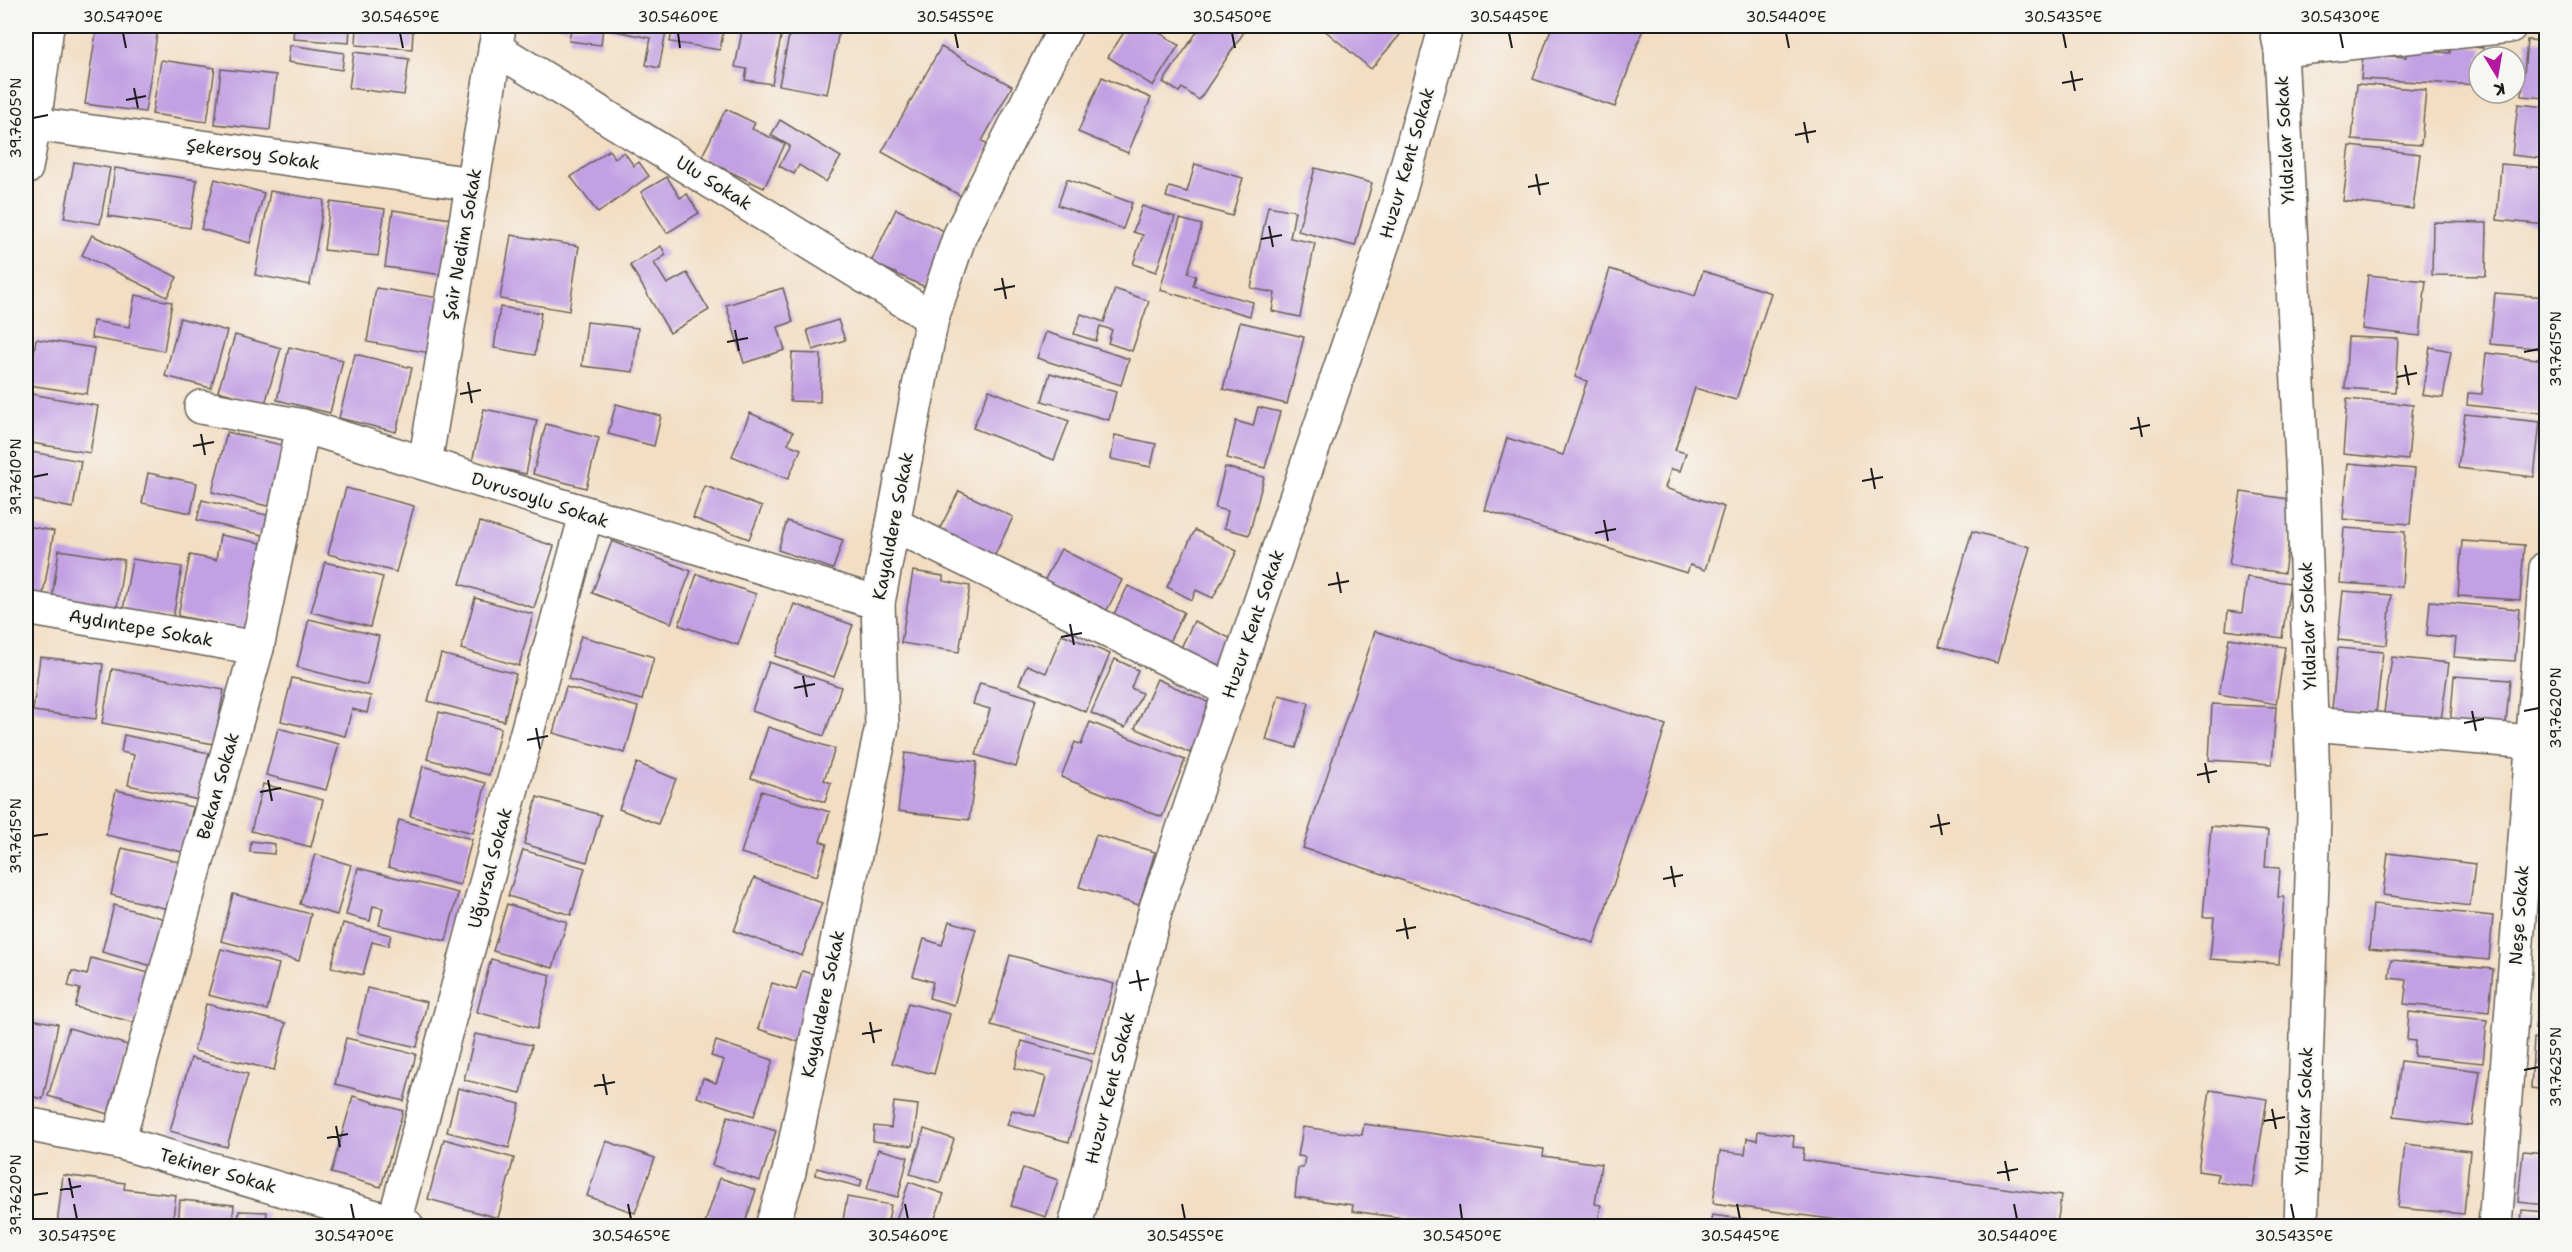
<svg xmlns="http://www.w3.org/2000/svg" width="2572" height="1252" viewBox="0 0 2572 1252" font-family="'Shantell Sans',sans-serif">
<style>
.building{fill:#c3a0e3}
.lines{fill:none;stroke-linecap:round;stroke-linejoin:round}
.street-casing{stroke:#676057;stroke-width:36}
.street{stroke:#fff;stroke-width:33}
.ticks{fill:none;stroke:#1c1c1c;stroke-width:2}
.labels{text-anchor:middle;stroke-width:4.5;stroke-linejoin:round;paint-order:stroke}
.street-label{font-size:18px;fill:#1c1c1c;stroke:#f6f6f2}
.neatline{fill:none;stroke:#1c1c1c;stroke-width:2}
.ticks-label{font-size:15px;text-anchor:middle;fill:#1c1c1c}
</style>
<rect width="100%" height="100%" fill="#f6f6f2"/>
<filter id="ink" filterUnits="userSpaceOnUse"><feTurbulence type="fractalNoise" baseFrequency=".0167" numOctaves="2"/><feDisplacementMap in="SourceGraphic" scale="12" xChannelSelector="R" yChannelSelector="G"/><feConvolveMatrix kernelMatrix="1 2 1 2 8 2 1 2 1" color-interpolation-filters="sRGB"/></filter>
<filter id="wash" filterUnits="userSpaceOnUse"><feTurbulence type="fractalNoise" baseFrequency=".008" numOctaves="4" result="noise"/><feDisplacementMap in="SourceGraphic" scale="24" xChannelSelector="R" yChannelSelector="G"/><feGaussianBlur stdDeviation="1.35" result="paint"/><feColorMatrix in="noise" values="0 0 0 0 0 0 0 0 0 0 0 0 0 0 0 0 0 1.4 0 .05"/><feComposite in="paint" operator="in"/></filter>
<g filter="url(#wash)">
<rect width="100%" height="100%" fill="#f3dec4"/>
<g id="blocks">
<g class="building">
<polygon points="97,26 157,34 145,112 85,104"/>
<polygon points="294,26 350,26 349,43 293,39"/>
<polygon points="357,26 381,26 381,29 413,31 412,49 356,45"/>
<polygon points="556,26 603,26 601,45 569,41 571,29"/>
<polygon points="611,26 667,26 659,68 646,65 651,38 610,30"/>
<polygon points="673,26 724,26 720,50 670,42"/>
<polygon points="743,26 783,26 772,84 745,80 747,69 735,67"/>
<polygon points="791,26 840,26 827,94 779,85"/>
<polygon points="1128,26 1149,26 1179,45 1153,86 1108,57"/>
<polygon points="1201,26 1234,26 1244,32 1199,100 1182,88 1179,92 1163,82"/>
<polygon points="1324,26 1399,26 1404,30 1371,69 1322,28"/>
<polygon points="1552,26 1644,26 1615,107 1533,79"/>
<polygon points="1740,26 1789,26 1789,27 1741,31"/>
<polygon points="2527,40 2546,41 2546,98 2522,96"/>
<polygon points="290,45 344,53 342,70 288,62"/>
<polygon points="2450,45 2483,48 2482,57 2479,57 2479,85 2361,79 2363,54 2406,57 2407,50 2450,53"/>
<polygon points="941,47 1012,86 982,141 989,145 961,196 882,152"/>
<polygon points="354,52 409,59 404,95 349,88"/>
<polygon points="161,60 215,68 207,122 152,114"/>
<polygon points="221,69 276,75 270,130 215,124"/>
<polygon points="1102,77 1151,98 1128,153 1078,132"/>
<polygon points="2357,84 2426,90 2421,145 2352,140"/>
<polygon points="2518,104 2546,107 2546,159 2512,155"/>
<polygon points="726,109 755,123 752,129 785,144 764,188 701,158"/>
<polygon points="780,120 841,157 826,182 799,165 794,174 779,166 790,146 771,135"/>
<polygon points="2350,146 2420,154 2413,209 2343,201"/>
<polygon points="609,150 615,158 624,152 634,166 639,162 649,176 598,213 571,177"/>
<polygon points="74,162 110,168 100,224 64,218"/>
<polygon points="1195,164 1243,178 1232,216 1166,197 1169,187 1187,192"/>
<polygon points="2501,164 2546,168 2546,225 2497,220"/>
<polygon points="115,168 197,180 190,228 108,216"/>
<polygon points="1315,168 1372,183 1355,246 1298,231"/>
<polygon points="667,177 680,198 687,194 699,213 667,233 641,192"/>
<polygon points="215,179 264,193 250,243 201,229"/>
<polygon points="1067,179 1132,203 1123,229 1058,205"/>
<polygon points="270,191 324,200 310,285 255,275"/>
<polygon points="330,202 385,209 378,256 324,250"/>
<polygon points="1142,206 1175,217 1156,272 1133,264 1143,235 1133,232"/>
<polygon points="1268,206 1295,211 1290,238 1315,243 1300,317 1272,311 1275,293 1251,288"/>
<polygon points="896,209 951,234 925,287 871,262"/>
<polygon points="393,210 451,219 443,275 385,267"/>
<polygon points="1180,219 1202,225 1188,273 1196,276 1193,286 1253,302 1250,316 1160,290"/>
<polygon points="2433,222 2487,223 2486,276 2432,275"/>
<polygon points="92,235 177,277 167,297 82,255"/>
<polygon points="511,235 579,246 569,311 500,299"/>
<polygon points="661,246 666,255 654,263 667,284 687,273 709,310 670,333 630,265"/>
<polygon points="1610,269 1695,296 1703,271 1771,293 1736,400 1695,388 1675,450 1686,453 1680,471 1671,469 1665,488 1724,507 1705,570 1690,565 1687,573 1485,510 1507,438 1563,455 1587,381 1575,377"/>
<polygon points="2368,275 2426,281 2420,336 2362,329"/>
<polygon points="376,288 440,298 430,353 367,342"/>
<polygon points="783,288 793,322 778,327 785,350 744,363 726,305"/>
<polygon points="1115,289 1149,301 1132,351 1108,343 1112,330 1100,326 1096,341 1074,334 1081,314 1104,322"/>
<polygon points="2495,293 2546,297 2546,349 2490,344"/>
<polygon points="135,295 172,302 164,351 91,338 93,321 129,327"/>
<polygon points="500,307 541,313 535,355 494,348"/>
<polygon points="180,318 227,331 211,388 165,376"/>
<polygon points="838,320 845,340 813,350 807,330"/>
<polygon points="587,322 638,328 633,372 582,366"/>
<polygon points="1240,322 1304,337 1287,404 1223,389"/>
<polygon points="1046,332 1129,359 1121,385 1037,358"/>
<polygon points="235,335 281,348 265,404 218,391"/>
<polygon points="2348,337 2398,339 2395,392 2345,388"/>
<polygon points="36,339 94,348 87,394 29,385"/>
<polygon points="289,347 343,360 330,413 277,400"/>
<polygon points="2430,347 2451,351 2443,398 2422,395"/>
<polygon points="792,353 821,354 820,402 790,401"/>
<polygon points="2486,353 2546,360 2542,413 2467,405 2468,393 2482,394"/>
<polygon points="355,354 412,368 396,432 339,418"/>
<polygon points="1050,373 1116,392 1109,420 1042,401"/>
<polygon points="989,390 1069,421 1054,460 973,428"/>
<polygon points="26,393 98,406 90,453 26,442"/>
<polygon points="2347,399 2413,405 2408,460 2343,454"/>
<polygon points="616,404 661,416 654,446 608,434"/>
<polygon points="1258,407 1280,412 1265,468 1227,458 1236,421 1253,426"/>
<polygon points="484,409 537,420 526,474 472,462"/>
<polygon points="750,413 793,432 788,444 801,449 788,479 732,456"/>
<polygon points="2465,414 2540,422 2534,477 2458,468"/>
<polygon points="546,424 599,438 586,488 533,474"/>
<polygon points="227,432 290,447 275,508 212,492"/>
<polygon points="1115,435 1156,444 1151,467 1111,459"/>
<polygon points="26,451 81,461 73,508 26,499"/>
<polygon points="2348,463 2415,469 2410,524 2343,519"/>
<polygon points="1225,467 1264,477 1249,535 1224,528 1228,511 1215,508"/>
<polygon points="148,473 197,483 191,513 142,503"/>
<polygon points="705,486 762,507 749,539 693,518"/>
<polygon points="346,488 414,506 396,572 328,554"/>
<polygon points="959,491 1013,517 992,561 937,534"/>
<polygon points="2241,492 2295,500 2284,573 2229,565"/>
<polygon points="202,500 271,516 267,536 197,520"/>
<polygon points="787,521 843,540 833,569 778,550"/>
<polygon points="480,522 554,546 534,608 460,584"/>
<polygon points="26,526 54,531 43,595 26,592"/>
<polygon points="2344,528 2405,532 2402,587 2340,583"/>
<polygon points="1195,530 1237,551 1213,598 1196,590 1192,600 1167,587"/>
<polygon points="1972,531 2030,547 1997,663 1939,646"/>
<polygon points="220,535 261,543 245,629 178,616 190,555 216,560"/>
<polygon points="612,541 691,571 671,623 592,593"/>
<polygon points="2462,541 2524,545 2520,600 2458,596"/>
<polygon points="1061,549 1122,580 1105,614 1043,583"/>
<polygon points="59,550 124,560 117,608 52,598"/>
<polygon points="132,559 182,567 173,618 123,610"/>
<polygon points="325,562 383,577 370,627 311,612"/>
<polygon points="913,571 943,576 943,581 970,586 959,652 901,643"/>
<polygon points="697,574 756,594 738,645 679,625"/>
<polygon points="2247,577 2290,583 2282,638 2226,630 2228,611 2242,613"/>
<polygon points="1128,586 1184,612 1167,646 1111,620"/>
<polygon points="2343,591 2391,595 2387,645 2338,640"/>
<polygon points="475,598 533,614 519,666 461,649"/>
<polygon points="2430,601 2519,609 2515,661 2454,657 2456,638 2427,635"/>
<polygon points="794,604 853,625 834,677 775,656"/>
<polygon points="309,619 379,636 367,685 297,667"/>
<polygon points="1194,621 1234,640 1219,671 1179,652"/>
<polygon points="1375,631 1666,725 1594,943 1303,848"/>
<polygon points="1062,634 1110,654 1086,712 1019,684 1027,665 1046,673"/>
<polygon points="581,636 654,657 642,700 568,679"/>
<polygon points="2229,638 2285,647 2276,704 2219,694"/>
<polygon points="2338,648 2383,652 2376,714 2332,709"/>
<polygon points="441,654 516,674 504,721 428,701"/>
<polygon points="40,657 103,664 96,719 33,711"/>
<polygon points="2392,657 2449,663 2440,727 2383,719"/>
<polygon points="1115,659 1138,670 1131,688 1142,693 1125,728 1091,713"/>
<polygon points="769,662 841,687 824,736 752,711"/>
<polygon points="112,669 224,690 214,744 102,723"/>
<polygon points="2454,676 2510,680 2505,732 2450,727"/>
<polygon points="292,678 371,696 367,713 352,709 345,736 281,721"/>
<polygon points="1157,679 1212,704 1190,753 1135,728"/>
<polygon points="980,683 1036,699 1016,767 976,755 990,709 973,704"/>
<polygon points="566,687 638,707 625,753 553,733"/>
<polygon points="1279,695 1309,703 1296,748 1266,740"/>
<polygon points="2212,704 2276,707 2272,764 2209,760"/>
<polygon points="439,712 501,728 489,775 427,759"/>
<polygon points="1090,722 1185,760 1162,817 1061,777 1075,742 1081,745"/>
<polygon points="768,727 835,749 824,780 831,783 825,802 751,778"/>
<polygon points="278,728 339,744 326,790 266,775"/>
<polygon points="124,735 209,753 199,800 128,785 134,755 121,752"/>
<polygon points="905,753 977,762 969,820 898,811"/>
<polygon points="637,763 676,779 658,824 619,809"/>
<polygon points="423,766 486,783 473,833 410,816"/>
<polygon points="263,784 323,800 311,847 251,831"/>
<polygon points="116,790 193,807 183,852 106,835"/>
<polygon points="761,791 830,812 820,841 827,844 817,876 741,853"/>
<polygon points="537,797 601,815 587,862 524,844"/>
<polygon points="399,820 472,839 460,885 388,867"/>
<polygon points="2211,826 2268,831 2265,867 2280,868 2278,897 2284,897 2279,964 2210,959 2214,917 2203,917"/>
<polygon points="1096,835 1155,852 1139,905 1079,887"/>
<polygon points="251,841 275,844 274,854 250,852"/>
<polygon points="122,848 179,862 168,909 111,895"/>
<polygon points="523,850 585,868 571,915 508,896"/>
<polygon points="2388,853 2475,864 2470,906 2383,895"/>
<polygon points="315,854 351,865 337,915 300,904"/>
<polygon points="358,868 458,893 446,941 379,925 383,908 373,906 370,921 346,915"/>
<polygon points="754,878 822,903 802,956 734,931"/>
<polygon points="233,894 311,914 299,961 221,941"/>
<polygon points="507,904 567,922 553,968 493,951"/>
<polygon points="2373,904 2493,916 2489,960 2369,949"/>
<polygon points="114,905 165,919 152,966 102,952"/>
<polygon points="2545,910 2546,911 2546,970 2540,969"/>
<polygon points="949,921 976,929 954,1005 929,998 933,982 913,976 924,939 942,945"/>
<polygon points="343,923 391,935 388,946 372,942 363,975 331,967"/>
<polygon points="221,949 279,964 267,1010 208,995"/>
<polygon points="1010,955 1114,984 1094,1054 991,1025"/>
<polygon points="91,958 149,973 136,1023 75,1007 80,989 68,986 72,971 87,975"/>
<polygon points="491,959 551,975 537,1029 477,1012"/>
<polygon points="2391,960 2493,969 2489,1012 2404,1004 2407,980 2389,978"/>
<polygon points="802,971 823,977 803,1043 758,1029 772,983 796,990"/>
<polygon points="2541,977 2546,978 2546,1030 2535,1029"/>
<polygon points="367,988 427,1002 417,1047 357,1033"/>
<polygon points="908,1003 950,1014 934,1074 892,1063"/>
<polygon points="206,1004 286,1023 274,1070 194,1051"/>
<polygon points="2409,1012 2487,1020 2483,1063 2414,1056 2415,1041 2407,1040"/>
<polygon points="26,1018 58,1024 43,1099 26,1095"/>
<polygon points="69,1028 128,1045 108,1114 48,1096"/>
<polygon points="475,1034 532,1045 521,1093 464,1080"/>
<polygon points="346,1038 416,1054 404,1101 335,1084"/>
<polygon points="2534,1038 2546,1039 2546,1090 2531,1088"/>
<polygon points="716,1041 773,1060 754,1116 697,1097 703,1078 716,1083 724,1060 711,1056"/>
<polygon points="1022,1041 1092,1061 1069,1142 1007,1125 1012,1110 1035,1116 1046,1077 1015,1068"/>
<polygon points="191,1058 248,1074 227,1147 170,1131"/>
<polygon points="2401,1061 2480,1071 2472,1126 2394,1116"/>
<polygon points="458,1088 520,1104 509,1148 447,1132"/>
<polygon points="2210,1090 2267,1099 2253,1188 2217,1182 2218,1174 2198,1171"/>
<polygon points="353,1096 403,1111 381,1187 331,1173"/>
<polygon points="894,1102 918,1105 913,1146 873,1141 874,1126 891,1128"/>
<polygon points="728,1116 776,1131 760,1181 712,1165"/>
<polygon points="1364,1124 1544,1149 1543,1156 1601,1164 1595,1204 1601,1205 1597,1226 1463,1226 1352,1211 1353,1205 1295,1197 1298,1168 1303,1168 1305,1157 1298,1156 1303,1127 1362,1135"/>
<polygon points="924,1129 954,1139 940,1183 910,1174"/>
<polygon points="1758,1131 1794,1136 1793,1147 1804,1148 1803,1160 2061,1196 2057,1226 1882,1226 1713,1203 1720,1151 1745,1154 1747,1138 1757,1140"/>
<polygon points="444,1139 514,1158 498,1218 428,1199"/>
<polygon points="606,1141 655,1158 635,1213 587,1196"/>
<polygon points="2405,1144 2470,1151 2464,1214 2398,1208"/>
<polygon points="878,1149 908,1157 898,1197 867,1189"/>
<polygon points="2523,1151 2546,1153 2546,1205 2518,1202"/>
<polygon points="817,1168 862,1180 860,1187 815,1175"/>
<polygon points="1023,1168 1058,1180 1046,1217 1011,1206"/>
<polygon points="63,1175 125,1183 124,1189 176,1195 172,1226 57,1225"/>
<polygon points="720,1178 756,1190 744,1226 704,1226"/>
<polygon points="909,1182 944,1194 932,1226 894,1226"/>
<polygon points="847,1197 891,1205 887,1226 842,1226"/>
<polygon points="180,1200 234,1205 232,1226 178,1226"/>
<polygon points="2522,1210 2546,1212 2546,1226 2521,1226"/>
<polygon points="239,1211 267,1212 266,1221 294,1222 294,1226 238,1226"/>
<polygon points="1712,1215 1786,1225 1786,1226 1710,1226"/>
</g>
</g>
</g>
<g filter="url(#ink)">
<use href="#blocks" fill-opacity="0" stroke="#676057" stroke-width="1.5"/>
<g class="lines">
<g class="street-casing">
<g id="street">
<polyline points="2276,26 2281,50 2304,501 2314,815 2301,1226"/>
<polyline points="495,48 932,318"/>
<polyline points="2281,50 2510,26"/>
<polyline points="34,124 473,184"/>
<polyline points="26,168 34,124 47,26"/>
<polyline points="201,407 303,426 878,603"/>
<polyline points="425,463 499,27"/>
<polyline points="893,524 1230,690"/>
<polyline points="26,608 257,648"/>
<polyline points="2311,724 2532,742"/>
<polyline points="26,1124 118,1142 407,1226"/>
<polyline points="118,1142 257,648 303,426"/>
<polyline points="394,1222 586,515"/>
<polyline points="772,1226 789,1172 882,726 878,603 932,318 960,235 1066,26"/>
<polyline points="1075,1226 1156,908 1396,205 1446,26"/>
<polyline points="2495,1226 2546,568"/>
</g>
</g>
<use href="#street" class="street"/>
</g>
</g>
<path class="ticks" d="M123,33L126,48M400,33L403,48M678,33L680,48M955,33L958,48M1232,33L1235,48M1509,33L1512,48M1786,33L1789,48M2063,33L2066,48M2340,33L2343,48M2071,71L2075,91M2062,83L2083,79M134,88L138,108M126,100L146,96M33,118L48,115M1804,122L1808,143M1795,135L1816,131M1536,174L1540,195M1528,187L1549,183M1269,226L1273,247M1261,239L1282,235M1002,278L1006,299M994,290L1015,286M735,330L739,351M727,342L748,338M2524,352L2539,349M2405,365L2409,385M2397,377L2417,373M468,382L472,403M460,394L481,390M2138,417L2142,437M2130,429L2150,425M201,434L205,455M193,446L214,442M1871,468L1875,489M33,477L48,474M1862,481L1883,477M1604,520L1608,541M1595,533L1616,529M1337,572L1341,593M1328,585L1349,581M1070,624L1074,645M1061,637L1082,633M803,676L807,697M794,688L815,684M2472,711L2476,731M2524,711L2539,708M2464,723L2484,719M536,728L540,749M527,740L548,736M2205,763L2209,783M2197,775L2217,771M268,780L272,801M260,792L281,788M1938,814L1942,835M1930,827L1950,823M33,836L48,834M1671,866L1675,887M1663,879L1683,875M1404,918L1408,939M1396,931L1416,927M1137,970L1141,991M1129,983L1149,979M870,1022L874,1043M862,1034L882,1030M2524,1070L2539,1067M603,1074L607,1095M594,1086L615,1082M2272,1109L2276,1129M2264,1121L2285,1117M336,1126L340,1147M327,1138L348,1134M2005,1161L2009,1181M1997,1173L2018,1169M69,1178L73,1198M60,1190L81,1186M33,1195L48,1193M74,1204L77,1219M351,1204L354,1219M628,1204L631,1219M905,1204L908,1219M1182,1204L1185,1219M1460,1204L1462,1219M1737,1204L1740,1219M2014,1204L2017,1219M2291,1204L2294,1219"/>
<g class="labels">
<g class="street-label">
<text transform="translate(2285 140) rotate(-93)" y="6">Yıldızlar Sokak</text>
<text transform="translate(253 154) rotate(8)" y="6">Şekersoy Sokak</text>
<text transform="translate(1407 163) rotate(-74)" y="6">Huzur Kent Sokak</text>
<text transform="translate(714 183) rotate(32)" y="6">Ulu Sokak</text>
<text transform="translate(462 244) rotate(-80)" y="6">Şair Nedim Sokak</text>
<text transform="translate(540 500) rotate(18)" y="6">Durusoylu Sokak</text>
<text transform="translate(893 526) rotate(-79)" y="6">Kayalıdere Sokak</text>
<text transform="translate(1253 624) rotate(-71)" y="6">Huzur Kent Sokak</text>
<text transform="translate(2308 626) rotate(-92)" y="6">Yıldızlar Sokak</text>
<text transform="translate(141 628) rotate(10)" y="6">Aydıntepe Sokak</text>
<text transform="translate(218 786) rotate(-74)" y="6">Bekan Sokak</text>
<text transform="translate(490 868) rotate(-75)" y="6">Uğursal Sokak</text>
<text transform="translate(2519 915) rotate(-86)" y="6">Neşe Sokak</text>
<text transform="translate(823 1004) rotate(-78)" y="6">Kayalıdere Sokak</text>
<text transform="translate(1110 1088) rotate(-76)" y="6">Huzur Kent Sokak</text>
<text transform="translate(2304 1111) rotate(-88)" y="6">Yıldızlar Sokak</text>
<text transform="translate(218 1171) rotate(16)" y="6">Tekiner Sokak</text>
</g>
</g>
<rect width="2572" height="1252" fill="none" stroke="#f6f6f2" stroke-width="66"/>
<g transform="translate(2497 75) rotate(169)"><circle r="28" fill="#f6f6f2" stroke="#9f9f9c" stroke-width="1.5"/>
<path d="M0-4.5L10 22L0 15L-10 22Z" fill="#b5179e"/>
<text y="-9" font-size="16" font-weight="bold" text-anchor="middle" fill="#1c1c1c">K</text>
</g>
<rect x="33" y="33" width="2506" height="1186" class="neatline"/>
<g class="ticks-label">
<text x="123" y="22">30.5470°E</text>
<text x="400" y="22">30.5465°E</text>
<text x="678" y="22">30.5460°E</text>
<text x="955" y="22">30.5455°E</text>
<text x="1232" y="22">30.5450°E</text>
<text x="1509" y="22">30.5445°E</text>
<text x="1786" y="22">30.5440°E</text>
<text x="2063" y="22">30.5435°E</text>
<text x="2340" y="22">30.5430°E</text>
<text transform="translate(16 118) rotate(-90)" y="5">39.7605°N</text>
<text transform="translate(2556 349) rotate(-90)" y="5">39.7615°N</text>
<text transform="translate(16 477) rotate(-90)" y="5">39.7610°N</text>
<text transform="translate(2556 708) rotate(-90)" y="5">39.7620°N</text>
<text transform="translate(16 836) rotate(-90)" y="5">39.7615°N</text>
<text transform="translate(2556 1067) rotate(-90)" y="5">39.7625°N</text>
<text transform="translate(16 1195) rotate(-90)" y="5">39.7620°N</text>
<text x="77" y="1241">30.5475°E</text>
<text x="354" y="1241">30.5470°E</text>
<text x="631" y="1241">30.5465°E</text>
<text x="908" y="1241">30.5460°E</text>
<text x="1185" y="1241">30.5455°E</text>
<text x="1462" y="1241">30.5450°E</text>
<text x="1740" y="1241">30.5445°E</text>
<text x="2017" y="1241">30.5440°E</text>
<text x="2294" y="1241">30.5435°E</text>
</g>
</svg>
